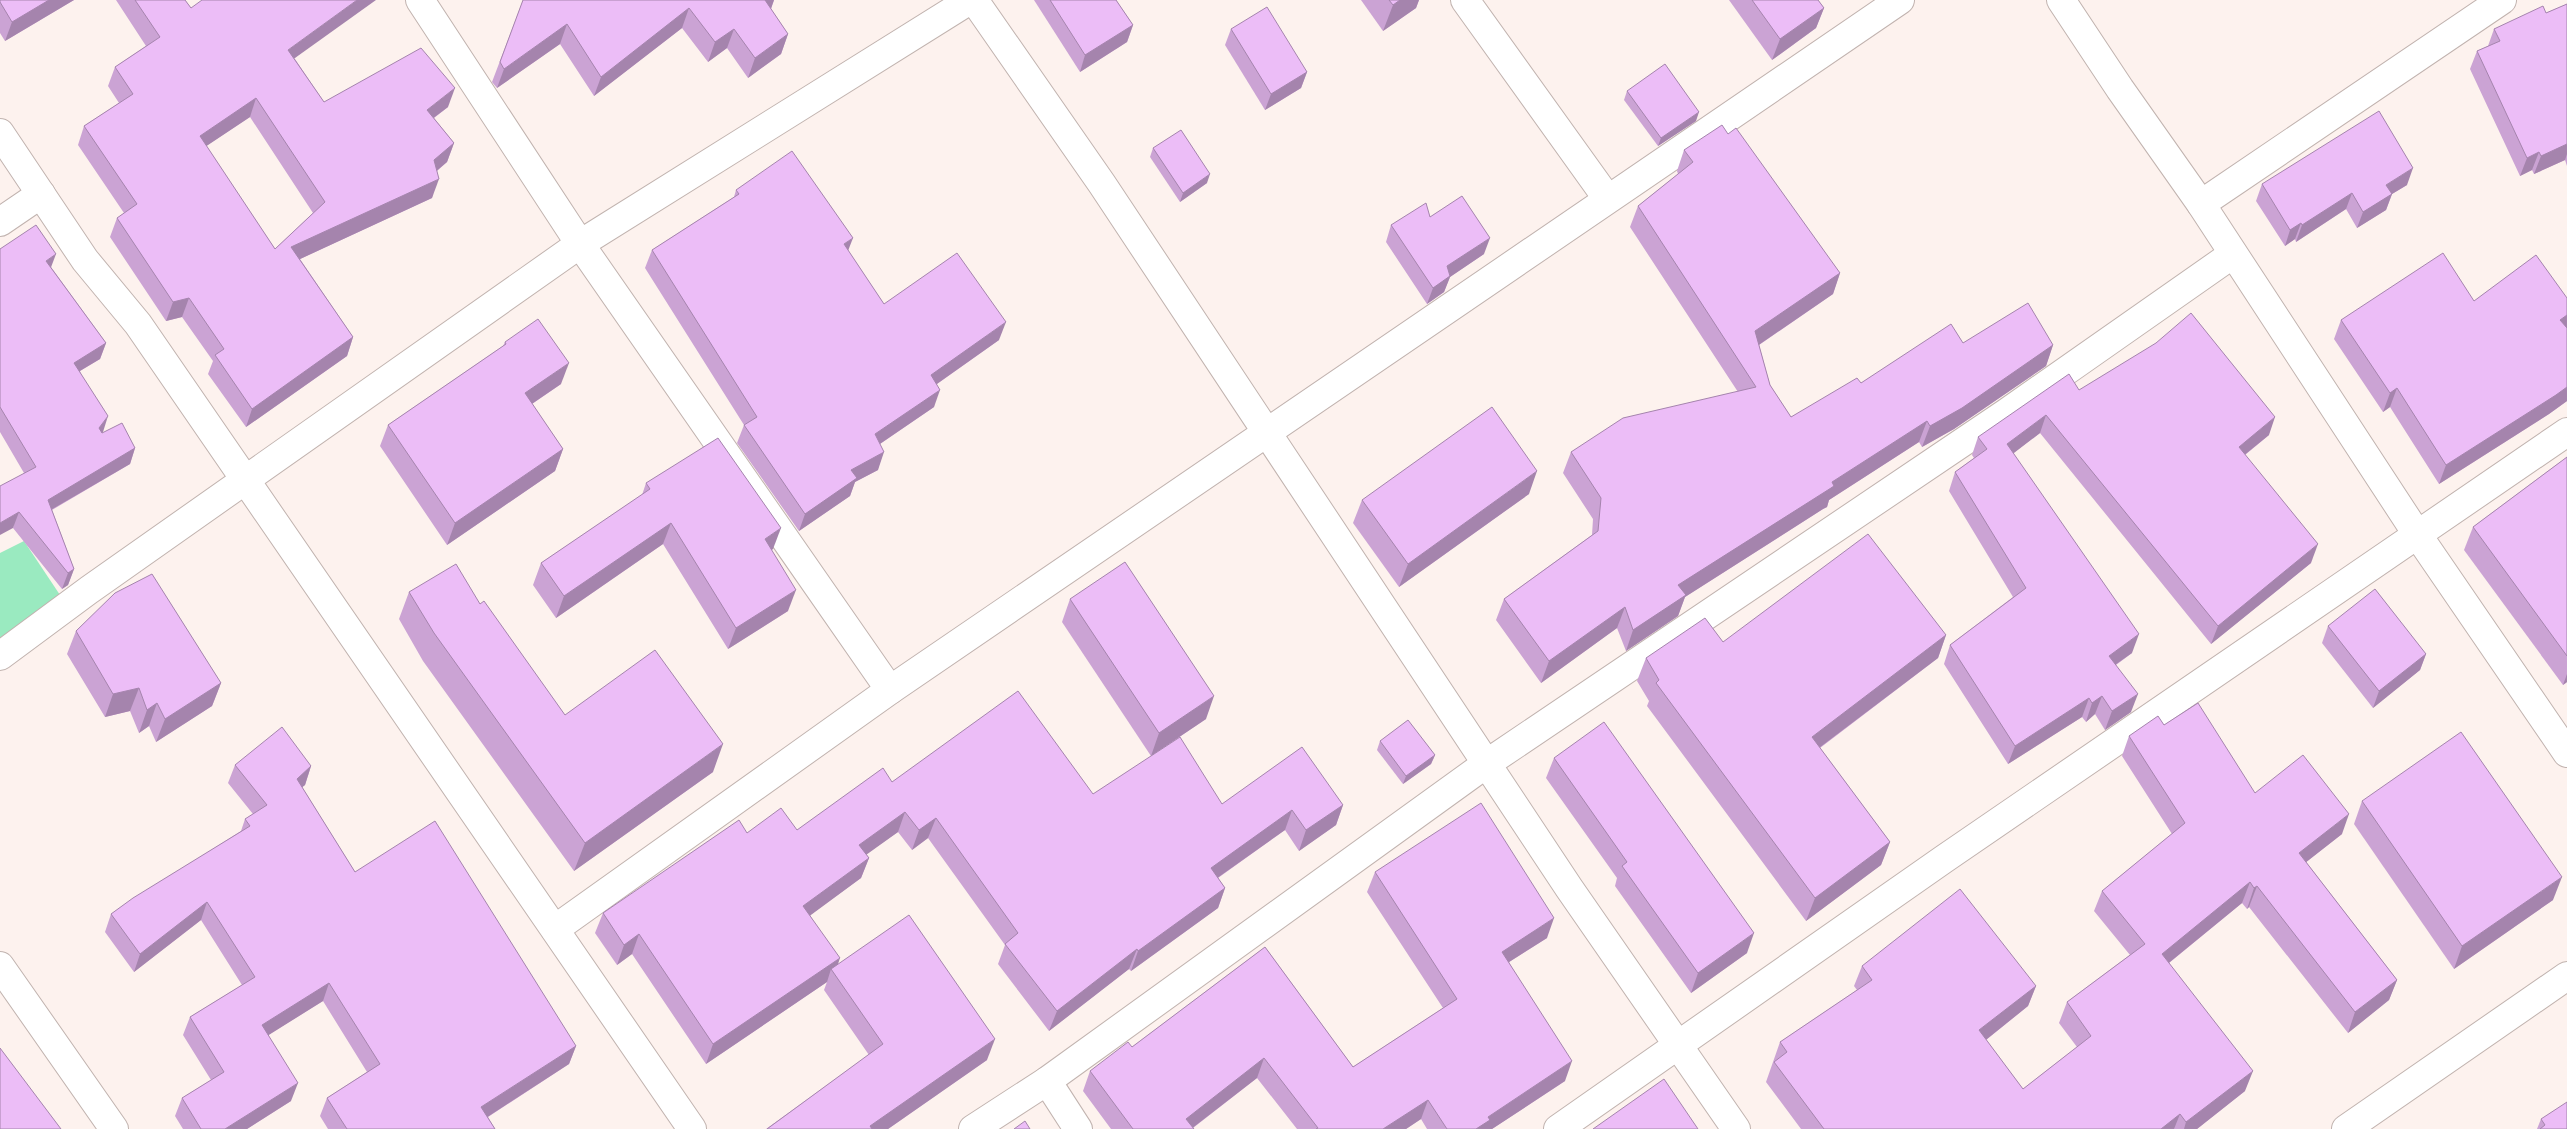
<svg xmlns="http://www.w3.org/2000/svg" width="2567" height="1129" viewBox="0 0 2567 1129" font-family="'Sofia Sans Condensed',sans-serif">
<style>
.green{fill:#9aeac0}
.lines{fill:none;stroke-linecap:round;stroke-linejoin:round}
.minor-casing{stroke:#c1b3af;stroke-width:30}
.major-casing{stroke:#c1b3af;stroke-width:30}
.minor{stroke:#fff;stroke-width:28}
.major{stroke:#fff;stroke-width:28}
.wall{fill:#cba3d4;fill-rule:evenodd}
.shaded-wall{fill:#a584ad}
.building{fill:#ecbdf7;stroke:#a584ad;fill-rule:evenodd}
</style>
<rect width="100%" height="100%" fill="#fdf2ee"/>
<polygon class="green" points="24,541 64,601 0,643 0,553"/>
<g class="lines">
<g class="minor-casing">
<g id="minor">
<polyline points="420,0 580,244 890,690"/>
<polyline points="974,0 1102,184 1569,888 1736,1129"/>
<polyline points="1465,0 1607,198"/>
<polyline points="0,133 85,260 138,324 692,1129"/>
<polyline points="2201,204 2502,0"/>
<polyline points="0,222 41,194"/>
<polyline points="0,656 89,590 580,244 970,0"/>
<polyline points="555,929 890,690 1900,0"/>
<polyline points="0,966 114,1129"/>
<polyline points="1047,1081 1078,1129"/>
<polyline points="973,1129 1047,1081 1486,764 2006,413 2233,254"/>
<polyline points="1558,1129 1944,859 2567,432"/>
<polyline points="2346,1129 2567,976"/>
</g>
</g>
<g class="major-casing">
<polyline id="major" points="2061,0 2120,89 2201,204 2417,534 2567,753"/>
</g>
<use href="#minor" class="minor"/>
<use href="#major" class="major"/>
</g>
<g class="wall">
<polygon points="0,0 74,0 5,41 0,33"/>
<path d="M116,0H185L191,8L295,59L324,102L448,107L434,118L454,143L447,162L437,171L432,198L300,259L353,337L347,356L246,427L208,374L213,361L182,317L166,321L110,237L117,218L124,213L78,145L84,126L119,103L108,86L115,67L146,46ZM250,117L313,213L275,249L206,146Z"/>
<polygon points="523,0 774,0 771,9 788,34 781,54 748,78 727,48 708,62 682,28 594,96 560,44 497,88 492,82"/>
<polygon points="1034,0 1116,0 1133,25 1127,42 1080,72"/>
<polygon points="1361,0 1419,0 1416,8 1383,31"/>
<polygon points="1729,0 1818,0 1824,8 1816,28 1772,60"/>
<polygon points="2567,4 2567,166 2565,160 2534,174 2532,170 2520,176 2470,69 2477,51 2488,46 2494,29 2546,13"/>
<polygon points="1231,29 1307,72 1301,88 1265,110 1225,45"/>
<polygon points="1627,91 1696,121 1658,146 1624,100"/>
<polygon points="1728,134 1840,273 1833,294 1759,345 1770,385 1791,417 1861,383 1963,343 2053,345 2046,366 1954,429 1922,447 1919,442 1829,500 1827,507 1823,509 1685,597 1678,616 1626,651 1617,628 1541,683 1496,620 1504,599 1592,535 1593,519 1563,473 1571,452 1738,392 1630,227 1638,206 1678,174 1677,171 1684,150"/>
<polygon points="1153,148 1207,183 1180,202 1150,157"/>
<polygon points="2262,184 2407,185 2392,194 2386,210 2357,228 2346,209 2296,242 2295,239 2285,246 2256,201"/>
<polygon points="736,190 848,251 884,304 999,340 937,384 934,407 880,444 878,470 855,482 850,496 799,531 737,443 744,425 645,268 652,250 734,197"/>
<polygon points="1430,217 1484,254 1450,277 1444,292 1427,304 1386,242 1391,225"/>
<polygon points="0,249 51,267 106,343 100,359 80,371 103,432 102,433 135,448 130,464 52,510 74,569 68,585 62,589 13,528 24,473 0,432"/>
<polygon points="2567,298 2567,401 2549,414 2439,484 2390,407 2383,412 2334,339 2341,320 2474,301"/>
<polygon points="505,342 561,384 532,404 563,449 555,471 447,545 380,446 388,425 503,346"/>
<polygon points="2079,390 2269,435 2245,455 2311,563 2211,644 2040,433 2013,453 2132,653 2116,665 2131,712 2105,730 2095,714 2086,722 2082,717 2008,764 1944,664 1950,645 2013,597 1949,491 1955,472 1974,458 1972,455 1978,437"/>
<polygon points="2567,457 2567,682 2563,685 2464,550 2473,527"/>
<polygon points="646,483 773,549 771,550 788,611 728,649 663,544 556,618 533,585 541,563 642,495"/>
<polygon points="1529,494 1399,587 1353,523 1362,500"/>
<polygon points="409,592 480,604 565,715 713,772 574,871 423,661 399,619"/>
<polygon points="1070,599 1206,719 1151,756 1062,622"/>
<polygon points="2328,626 2426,654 2420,670 2373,708 2322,643"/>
<polygon points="76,631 221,683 212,706 156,742 149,726 139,733 130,711 105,717 67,654"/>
<polygon points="1946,635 1938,658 1820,748 1890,842 1881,865 1806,921 1647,706 1649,701 1637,681 1646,658 1723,642"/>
<polygon points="2164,725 2255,793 2342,834 2306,862 2397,980 2389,1000 2348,1033 2249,907 2247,909 2242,903 2169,963 2245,1091 2197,1129 1801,1129 1766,1082 1780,1042 1857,990 1854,986 1862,966 2036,986 2028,1006 1986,1040 2023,1089 2077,1047 2059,1023 2067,1002 2130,955 2094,911 2102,891 2172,834 2122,756 2129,736"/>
<polygon points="1380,741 1435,755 1431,764 1403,784 1377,750"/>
<polygon points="1554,758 1747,953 1691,993 1615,886 1617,878 1546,778"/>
<polygon points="235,765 311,766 305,785 302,787 355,872 576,1046 569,1064 488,1117 495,1129 328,1129 320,1116 327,1098 367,1072 323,1001 268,1035 291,1101 247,1129 183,1129 175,1116 182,1098 211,1080 183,1035 190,1017 242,985 201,920 134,972 105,932 111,914 241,831 245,819 253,814 228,783"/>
<polygon points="892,782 1093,794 1222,804 1343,805 1336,825 1299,851 1285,830 1218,878 1225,888 1218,908 1131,971 1129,969 1049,1031 998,964 1005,945 928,838 912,850 898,832 866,854 869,858 861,878 810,915 838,964 987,1060 888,1129 766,1129 869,1055 824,990 827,982 706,1064 632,954 617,965 595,933 603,913 747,833 797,830"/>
<polygon points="2362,801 2553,900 2454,969 2354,824"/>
<polygon points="1375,872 1547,938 1509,962 1565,1081 1492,1129 1427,1129 1421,1119 1406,1129 1297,1129 1257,1078 1193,1128 1194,1129 1111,1129 1083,1091 1090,1071 1132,1047 1265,947 1353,1067 1443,1008 1367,892"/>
<polygon points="2541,1119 2567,1129 2537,1129"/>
</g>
<g class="shaded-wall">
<polygon points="49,0 74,0 5,41 12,22"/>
<polygon points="357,0 376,0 281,68 288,50"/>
<polygon points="765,0 774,0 769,14"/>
<polygon points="1400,0 1419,0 1416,8 1383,31 1393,5"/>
<polygon points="689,8 682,28 594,96 601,77"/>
<polygon points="1824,8 1816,28 1772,60 1780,39"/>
<polygon points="567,24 560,44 497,88 504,69"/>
<polygon points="1133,25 1127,42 1080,72 1085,55"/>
<polygon points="734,29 727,48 708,62 715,42"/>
<polygon points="788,34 781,54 748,78 755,58"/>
<polygon points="1307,72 1301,88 1265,110 1271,94"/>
<polygon points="455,88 448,107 420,128 427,110"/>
<polygon points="256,98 250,117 193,155 200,136"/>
<polygon points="1699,112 1696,121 1658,146 1661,138"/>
<polygon points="454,143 447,162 428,178 434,160"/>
<polygon points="2567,144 2567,154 2565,160 2534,174 2541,156"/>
<polygon points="2539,152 2532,170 2520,176 2527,158"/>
<polygon points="2413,168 2407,185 2392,194 2386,210 2357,228 2363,212 2386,185"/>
<polygon points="1210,174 1207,183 1180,202 1183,193"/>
<polygon points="439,179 432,198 285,266 291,247"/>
<polygon points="2352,193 2346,209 2296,242 2302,225"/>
<polygon points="2301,223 2295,239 2285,246 2290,230"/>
<polygon points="853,238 846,256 844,244"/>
<polygon points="1490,238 1484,254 1450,277 1444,292 1427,304 1433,288 1447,266"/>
<polygon points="56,254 50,270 46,261"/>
<polygon points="1840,273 1833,294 1747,353 1755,331"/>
<polygon points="189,298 182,317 166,321 173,302"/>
<polygon points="2567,315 2567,329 2560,320"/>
<polygon points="1006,322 999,340 924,393 931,375"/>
<polygon points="353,337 347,356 246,427 252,409"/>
<polygon points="106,343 100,359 68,378 74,363"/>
<polygon points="2053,345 2046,366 1954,429 1922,447 1930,426"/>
<polygon points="569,363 561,384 517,414 525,393"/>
<polygon points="2567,387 2567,401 2549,414 2439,484 2446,465"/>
<polygon points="2397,388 2390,407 2383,412 2390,393"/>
<polygon points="940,390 934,407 868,452 875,434"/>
<polygon points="2046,415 2040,433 2001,463 2007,444"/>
<polygon points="108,416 103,432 93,444 99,428"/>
<polygon points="2275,417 2269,435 2232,465 2239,447"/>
<polygon points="1927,421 1919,442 1829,500 1827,507 1823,509 1685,597 1678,616 1626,651 1633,630 1678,585 1832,482"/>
<polygon points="135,448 130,464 42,515 48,500"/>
<polygon points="563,449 555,471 447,545 455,523"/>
<polygon points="884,452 878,470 855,482 850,496 799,531 805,514 851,470"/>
<polygon points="1537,471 1529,494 1399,587 1408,564"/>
<polygon points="19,512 13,528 0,535 0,523"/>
<polygon points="671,523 663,544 556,618 564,596"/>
<polygon points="781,528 773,549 757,560 765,539"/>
<polygon points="2318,544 2311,563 2211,644 2218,626"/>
<polygon points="74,569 68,585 62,589 68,573"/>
<polygon points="796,590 788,611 728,649 736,628"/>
<polygon points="1625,607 1617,628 1541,683 1549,661"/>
<polygon points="2139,634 2132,653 2102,674 2109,656"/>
<polygon points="1946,635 1938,658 1803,760 1812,737"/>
<polygon points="2426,654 2420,670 2373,708 2379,691"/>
<polygon points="2567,674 2567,682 2563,685"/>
<polygon points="221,683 212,706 156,742 165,719"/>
<polygon points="139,688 130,711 105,717 113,694"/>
<polygon points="2138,694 2131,712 2105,730 2112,711"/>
<polygon points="1214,696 1206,719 1151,756 1159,733"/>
<polygon points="2102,696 2095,714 2086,722 2092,703"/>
<polygon points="2089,698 2082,717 2008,764 2015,746"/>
<polygon points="157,703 149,726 139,733 147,710"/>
<polygon points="723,744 713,772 574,871 585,843"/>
<polygon points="1435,755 1431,764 1403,784 1406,776"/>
<polygon points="311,766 305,785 290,797 297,779"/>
<polygon points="1343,805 1336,825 1299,851 1306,830"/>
<polygon points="1292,810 1285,830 1203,888 1211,868"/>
<polygon points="905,812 898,832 852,865 859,845"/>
<polygon points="2349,814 2342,834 2291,874 2299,853"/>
<polygon points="936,818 928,838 912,850 919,830"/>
<polygon points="1890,842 1881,865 1806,921 1815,898"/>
<polygon points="869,858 861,878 796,926 803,906"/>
<polygon points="2562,877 2553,900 2454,969 2462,946"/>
<polygon points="2250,882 2242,903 2154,975 2162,954"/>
<polygon points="2257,886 2249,907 2247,909 2254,888"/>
<polygon points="1225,888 1218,908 1131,971 1138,951"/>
<polygon points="207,902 201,920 134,972 140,954"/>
<polygon points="1554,918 1547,938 1495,971 1502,952"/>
<polygon points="1754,933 1747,953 1691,993 1698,973"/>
<polygon points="639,934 632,954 617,965 624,945"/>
<polygon points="1137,949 1129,969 1049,1031 1057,1011"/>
<polygon points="840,958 835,973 831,969 827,982 706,1064 713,1044"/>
<polygon points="2397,980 2389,1000 2348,1033 2355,1012"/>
<polygon points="329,983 323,1001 256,1043 262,1025"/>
<polygon points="2036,986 2028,1006 1972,1051 1979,1030"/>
<polygon points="995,1039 987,1060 888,1129 869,1129 870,1126"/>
<polygon points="576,1046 569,1064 475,1125 481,1107"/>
<polygon points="1264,1058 1257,1078 1191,1129 1186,1119"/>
<polygon points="1572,1061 1565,1081 1492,1129 1476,1129 1488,1117"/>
<polygon points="2253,1071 2245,1091 2197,1129 2184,1129 2186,1122"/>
<polygon points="298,1083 291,1101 247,1129 225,1129"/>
<polygon points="1428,1100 1421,1119 1406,1129 1383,1129"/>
<polygon points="2180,1114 2174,1129 2161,1129"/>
</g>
<g class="building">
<polygon points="0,0 49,0 12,22 0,2"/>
<path d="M135,0H185L191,8L202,0H357L288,50L324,102L421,48L455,88L427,110L454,143L434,160L439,179L291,247L353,337L252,409L215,355L224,349L189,298L173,302L117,218L137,204L84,126L133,94L115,67L160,37ZM256,98L325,202L275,249L200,136Z"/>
<polygon points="523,0 766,0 765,0 788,34 755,58 734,29 715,42 689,8 601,77 567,24 504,69 500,62"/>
<polygon points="1050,0 1116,0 1133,25 1085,55"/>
<polygon points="1389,0 1400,0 1393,5"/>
<polygon points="1752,0 1818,0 1824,8 1780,39"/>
<polygon points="2567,4 2567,144 2541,156 2539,152 2527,158 2477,51 2500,41 2494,29 2543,6 2546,13"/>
<polygon points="1267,7 1307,72 1271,94 1231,29"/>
<polygon points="1665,64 1699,112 1661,138 1627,91"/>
<polygon points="2379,111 2413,168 2386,185 2392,194 2363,212 2352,193 2302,225 2301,223 2290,230 2262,184"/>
<polygon points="1722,125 1728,134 1736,128 1840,273 1755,331 1770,385 1791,417 1857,378 1861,383 1951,324 1963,343 2028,303 2053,345 1962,408 1930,426 1927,421 1832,482 1834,486 1831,488 1678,585 1686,595 1633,630 1625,607 1549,661 1504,599 1598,531 1601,498 1571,452 1623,418 1756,387 1638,206 1693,162 1684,150"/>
<polygon points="1181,130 1210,174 1183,193 1153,148"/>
<polygon points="792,151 853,238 844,244 884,304 957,253 1006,322 931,375 940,390 875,434 884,452 851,470 857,478 805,514 744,425 757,417 652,250 739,194 736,190"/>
<polygon points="1462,196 1490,238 1447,266 1450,276 1433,288 1391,225 1426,203 1430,217"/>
<polygon points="36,225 56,254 46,261 106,343 74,363 108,416 99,428 102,433 122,423 135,448 48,500 74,569 68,573 19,512 0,523 0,486 36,467 0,407 0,249"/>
<polygon points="2443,253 2474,301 2536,255 2567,298 2567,315 2560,320 2567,328 2567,387 2556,395 2446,465 2397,388 2390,393 2341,320"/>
<polygon points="2191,313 2275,417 2239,447 2318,544 2218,626 2046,415 2007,444 2139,634 2109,656 2138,694 2112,711 2102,696 2092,703 2089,698 2015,746 1950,645 2026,588 1955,472 1987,449 1978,437 2069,374 2079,390 2156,343"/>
<polygon points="538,319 569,363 525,393 563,449 455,523 388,425 506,344 505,342"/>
<polygon points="1492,407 1537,471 1408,564 1362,500"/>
<polygon points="718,438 781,528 765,539 796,590 736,628 671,523 564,596 541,563 650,489 646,483"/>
<polygon points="2567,457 2567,656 2473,527"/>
<polygon points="1868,534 1946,635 1812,737 1890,842 1815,898 1656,683 1659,680 1646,658 1705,618 1723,642"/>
<polygon points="1125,562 1214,696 1159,733 1070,599"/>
<polygon points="456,564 480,604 484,601 565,715 655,650 723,744 585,843 434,633 409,592"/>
<polygon points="152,574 221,683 165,719 157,703 147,710 139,688 113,694 76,631 115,593"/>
<polygon points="2375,589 2426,654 2379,691 2328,626"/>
<polygon points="1018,691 1093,794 1180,737 1222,804 1302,747 1343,805 1306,830 1292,810 1211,868 1225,888 1138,951 1137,949 1057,1011 1005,944 1018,933 936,818 919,830 905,812 859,845 869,858 803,906 840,958 713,1044 639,934 624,945 603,913 739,820 747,833 781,808 797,830 883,768 892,782"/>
<polygon points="2198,703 2255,793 2303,755 2349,814 2299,853 2397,980 2355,1012 2257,886 2254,888 2250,882 2162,954 2253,1071 2186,1122 2180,1114 2161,1129 1824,1129 1774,1062 1787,1052 1780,1042 1872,980 1862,966 1960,889 2036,986 1979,1030 2023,1089 2091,1036 2067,1002 2145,944 2102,891 2185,823 2129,736 2158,716 2164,725"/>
<polygon points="1408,720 1435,755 1406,776 1380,741"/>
<polygon points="1604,722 1754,933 1698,973 1622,866 1627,862 1554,758"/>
<polygon points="282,727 311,766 297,779 355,872 435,821 576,1046 481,1107 495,1129 347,1129 327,1098 380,1064 329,983 262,1025 298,1083 225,1129 201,1129 182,1098 224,1072 190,1017 255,977 207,902 140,954 111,914 133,898 250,826 245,819 267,805 235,765"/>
<polygon points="2461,732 2562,877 2462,946 2362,801"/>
<polygon points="1481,803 1554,918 1502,952 1572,1061 1488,1117 1490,1120 1476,1129 1447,1129 1428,1100 1383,1129 1316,1129 1318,1128 1264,1058 1186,1119 1194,1129 1133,1129 1090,1071 1128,1042 1132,1047 1265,947 1353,1067 1457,999 1375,872"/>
<polygon points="909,915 995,1039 870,1126 872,1129 767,1129 883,1044 831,969"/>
<polygon points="0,1048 61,1129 0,1129"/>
<polygon points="1664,1079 1698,1129 1593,1129"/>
<polygon points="2567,1102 2567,1129 2540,1129 2545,1125 2541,1119"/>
<polygon points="1025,1121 1030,1129 1014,1129"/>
</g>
</svg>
